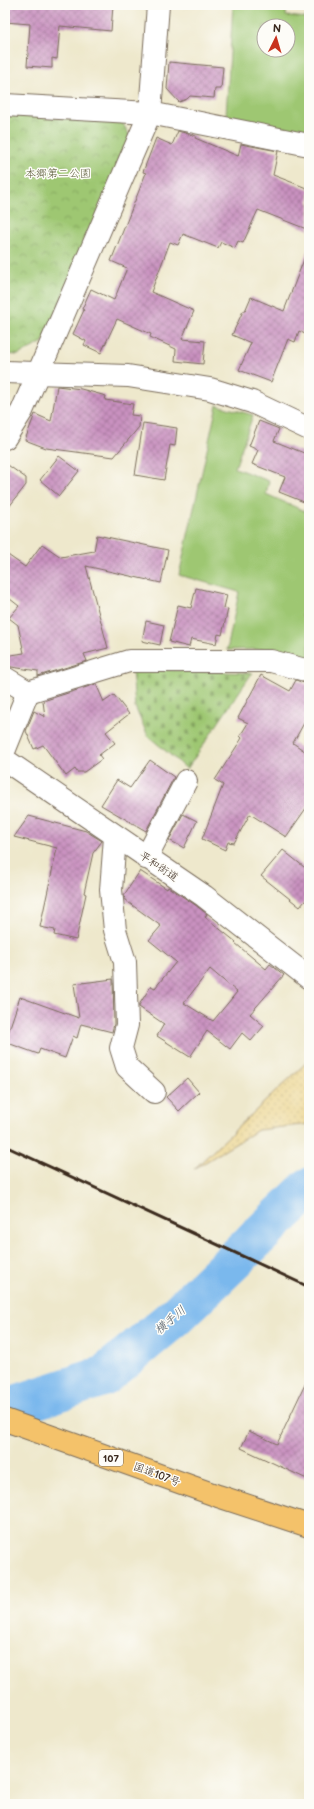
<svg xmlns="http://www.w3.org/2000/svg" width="314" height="1809" viewBox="0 0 314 1809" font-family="'Balsamiq Sans','Klee One',sans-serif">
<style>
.grass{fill:#9ec772;stroke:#6c7848;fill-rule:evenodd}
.sand{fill:url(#sand-dots);stroke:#94825e}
.cemetery{fill:url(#cemetery-stones);stroke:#6c7848}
.park{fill:url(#park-crowns);stroke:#6c7848}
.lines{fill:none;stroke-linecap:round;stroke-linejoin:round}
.river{stroke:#7ab8ed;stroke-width:41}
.building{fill:url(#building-cross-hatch);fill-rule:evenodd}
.minor-casing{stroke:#7a6c5b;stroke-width:24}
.trunk-casing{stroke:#7a6c5b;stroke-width:24}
.minor{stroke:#fff;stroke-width:22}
.trunk{stroke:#f4c26a;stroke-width:22}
.rail{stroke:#3b2a1e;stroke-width:3}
.labels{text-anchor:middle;stroke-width:3;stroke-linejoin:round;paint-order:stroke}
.shield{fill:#fdfcf7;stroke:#75695f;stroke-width:1}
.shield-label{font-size:10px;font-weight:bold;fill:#3b2a1e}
.park-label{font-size:11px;fill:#595937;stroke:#fdfcf7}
.street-label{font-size:11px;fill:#3b2a1e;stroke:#fdfcf7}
.water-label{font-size:12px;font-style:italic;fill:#515c66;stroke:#fdfcf7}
</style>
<defs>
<pattern id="sand-dots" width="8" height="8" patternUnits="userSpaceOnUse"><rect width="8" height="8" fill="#eeda9e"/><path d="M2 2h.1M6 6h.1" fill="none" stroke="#cdbb88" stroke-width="1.8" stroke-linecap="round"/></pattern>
<pattern id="cemetery-stones" width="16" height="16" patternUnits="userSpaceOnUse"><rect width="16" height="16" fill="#9ec772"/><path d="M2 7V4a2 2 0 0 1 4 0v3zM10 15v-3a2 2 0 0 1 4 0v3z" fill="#82a25d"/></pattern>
<pattern id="park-crowns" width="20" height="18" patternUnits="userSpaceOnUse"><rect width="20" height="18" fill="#9ec772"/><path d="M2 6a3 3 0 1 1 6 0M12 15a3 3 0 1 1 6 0" fill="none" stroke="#82a25d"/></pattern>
<pattern id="building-cross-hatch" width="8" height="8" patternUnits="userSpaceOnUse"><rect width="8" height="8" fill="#c991c0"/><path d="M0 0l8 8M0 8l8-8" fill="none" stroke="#a4779b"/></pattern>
</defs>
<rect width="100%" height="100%" fill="#fdfcf7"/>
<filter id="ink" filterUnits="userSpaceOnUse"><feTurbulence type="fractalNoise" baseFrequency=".025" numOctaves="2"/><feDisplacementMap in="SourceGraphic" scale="8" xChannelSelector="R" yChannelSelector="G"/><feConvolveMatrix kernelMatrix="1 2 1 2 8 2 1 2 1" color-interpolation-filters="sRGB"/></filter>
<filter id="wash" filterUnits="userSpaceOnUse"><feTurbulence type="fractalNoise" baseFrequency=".012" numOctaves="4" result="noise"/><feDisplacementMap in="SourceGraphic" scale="16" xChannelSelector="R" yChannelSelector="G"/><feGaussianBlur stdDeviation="0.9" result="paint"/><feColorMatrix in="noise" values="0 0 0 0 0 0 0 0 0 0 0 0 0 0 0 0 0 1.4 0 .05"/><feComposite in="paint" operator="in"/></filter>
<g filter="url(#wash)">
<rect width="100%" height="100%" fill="#eee8cc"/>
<g class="grass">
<path d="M233,5H287L286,16L309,18V136L226,115ZM264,26H288V50H264Z"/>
<polygon points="217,405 253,415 235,468 269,481 266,494 309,513 309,592 302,616 309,618 309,661 271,649 227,650 239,592 179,575"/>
</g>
<polygon class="sand" points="309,1060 309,1124 258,1130 194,1169"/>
<polygon class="cemetery" points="132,669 252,673 187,769 148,736 135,707"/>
<polygon class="park" points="5,115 122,122 131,138 43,342 18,355 5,354"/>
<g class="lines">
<polyline class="river" points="5,1413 20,1404 104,1376 176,1316 309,1188"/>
</g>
<g id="blocks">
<g class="building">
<polygon points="5,5 113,5 111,31 60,26 57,59 52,58 52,68 27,66 30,24 5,22"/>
<polygon points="169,62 223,67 221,89 215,89 214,98 190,96 187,99 179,102 167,89"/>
<polygon points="178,131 196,136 195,138 238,156 241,144 278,151 273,175 309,189 309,230 258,210 243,243 238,241 235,248 221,242 218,248 183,234 178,245 170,242 151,292 194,311 182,339 205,341 203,364 175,361 176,349 150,337 151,334 117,319 101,353 84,345 86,341 73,334 84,310 82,309 91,289 114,300 127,268 111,261 146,173 143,172 156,138 172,145"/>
<polygon points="308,249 309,250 309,324 305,334 299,331 295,342 288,339 271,382 239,370 251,343 232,335 243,311 245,311 251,297 284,311"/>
<polygon points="57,386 81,389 106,396 105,400 133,404 131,415 140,416 139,427 114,457 46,448 25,440 35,414 51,421"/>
<polygon points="259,421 279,429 274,441 309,455 309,504 279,492 285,477 252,464 258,450 249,446"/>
<polygon points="143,423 177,428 175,446 170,445 164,480 135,475"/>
<polygon points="59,456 79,471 59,496 40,480"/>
<polygon points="5,463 26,478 26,485 5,512"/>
<polygon points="97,535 168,550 161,583 86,566 108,648 84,654 87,661 38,676 38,671 5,666 5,656 24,653 18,625 9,618 19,606 5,595 5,553 25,567 42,544 61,557 94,551"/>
<polygon points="196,588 227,595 224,608 228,609 222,635 218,634 216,644 191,639 189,647 169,642 178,605 191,608"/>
<polygon points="146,621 164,625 160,645 142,641"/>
<polygon points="261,675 290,691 296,680 309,685 309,714 293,743 309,754 309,804 286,837 250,814 234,843 228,842 225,850 202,839 223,785 215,780 242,738 240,736 248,723 238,718"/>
<polygon points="96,684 104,702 114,695 129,714 106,732 115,743 99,755 102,759 84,772 77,772 75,769 66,776 43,745 34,749 26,731 34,711 45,717 43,701"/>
<polygon points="150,760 174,777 146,831 101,805 117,780 130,788"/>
<polygon points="183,814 197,821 184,848 169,840"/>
<polygon points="29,816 86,831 102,841 93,853 84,893 86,894 76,940 54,935 55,930 40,927 57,848 14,837"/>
<polygon points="283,850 309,871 309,896 300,907 261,876"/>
<path d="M140,871L167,889L168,887L194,904L207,914L205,917L236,942L235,943L266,969L270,964L284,975L250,1014L264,1026L251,1041L242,1033L230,1049L207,1031L190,1057L157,1036L164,1024L139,1007V1005L151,986L155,988L176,962L149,940L161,926L125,900L124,895ZM210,969L237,992L213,1021L184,1003Z"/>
<polygon points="113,979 114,1024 112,1032 81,1024 77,1038 73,1036 65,1058 40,1049 38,1054 5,1042 20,997 79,1018 74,984"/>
<polygon points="187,1078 199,1092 179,1111 166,1097"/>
<polygon points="309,1376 309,1480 241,1448 249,1431 277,1444"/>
</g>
</g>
</g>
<g filter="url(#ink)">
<use href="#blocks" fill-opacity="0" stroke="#7a6c5b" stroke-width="1"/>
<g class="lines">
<g class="minor-casing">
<g id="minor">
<polyline points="5,105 150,113 309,145"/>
<polyline points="5,372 128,376 210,389 252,402 309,429"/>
<polyline points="5,438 22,411 150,113 158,5"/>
<polyline points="5,678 28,692 129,661 271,661 309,671"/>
<polyline points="5,749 28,692"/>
<polyline points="5,760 204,896 309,978"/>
<polyline points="115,837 111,890 115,930 125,962 127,1025 121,1048 127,1067 154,1092"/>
<polyline points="146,858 186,781"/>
</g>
</g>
<g class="trunk-casing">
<polyline id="trunk" points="5,1420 218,1496 309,1526"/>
</g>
<use href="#minor" class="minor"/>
<use href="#trunk" class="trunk"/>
<polyline class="rail" points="5,1146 309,1287"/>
</g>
</g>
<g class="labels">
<rect class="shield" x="99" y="1450" width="24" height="16" rx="3"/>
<g class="shield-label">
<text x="111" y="1462">107</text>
</g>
<g class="park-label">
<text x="58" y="177">本郷第二公園</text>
</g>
<g class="street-label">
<text transform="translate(159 866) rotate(34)" y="4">平和街道</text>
<text transform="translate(157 1474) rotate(20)" y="4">国道107号</text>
</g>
<g class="water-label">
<text transform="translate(170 1320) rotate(-41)" y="4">横手川</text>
</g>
</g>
<rect width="314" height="1809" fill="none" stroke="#fdfcf7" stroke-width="20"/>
<g transform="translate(276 38) rotate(5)"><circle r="19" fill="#fdfcf7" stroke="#afa8a0"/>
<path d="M0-3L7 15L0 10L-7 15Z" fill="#c8321e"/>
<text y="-6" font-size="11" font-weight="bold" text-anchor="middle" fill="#3b2a1e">N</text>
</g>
</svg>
